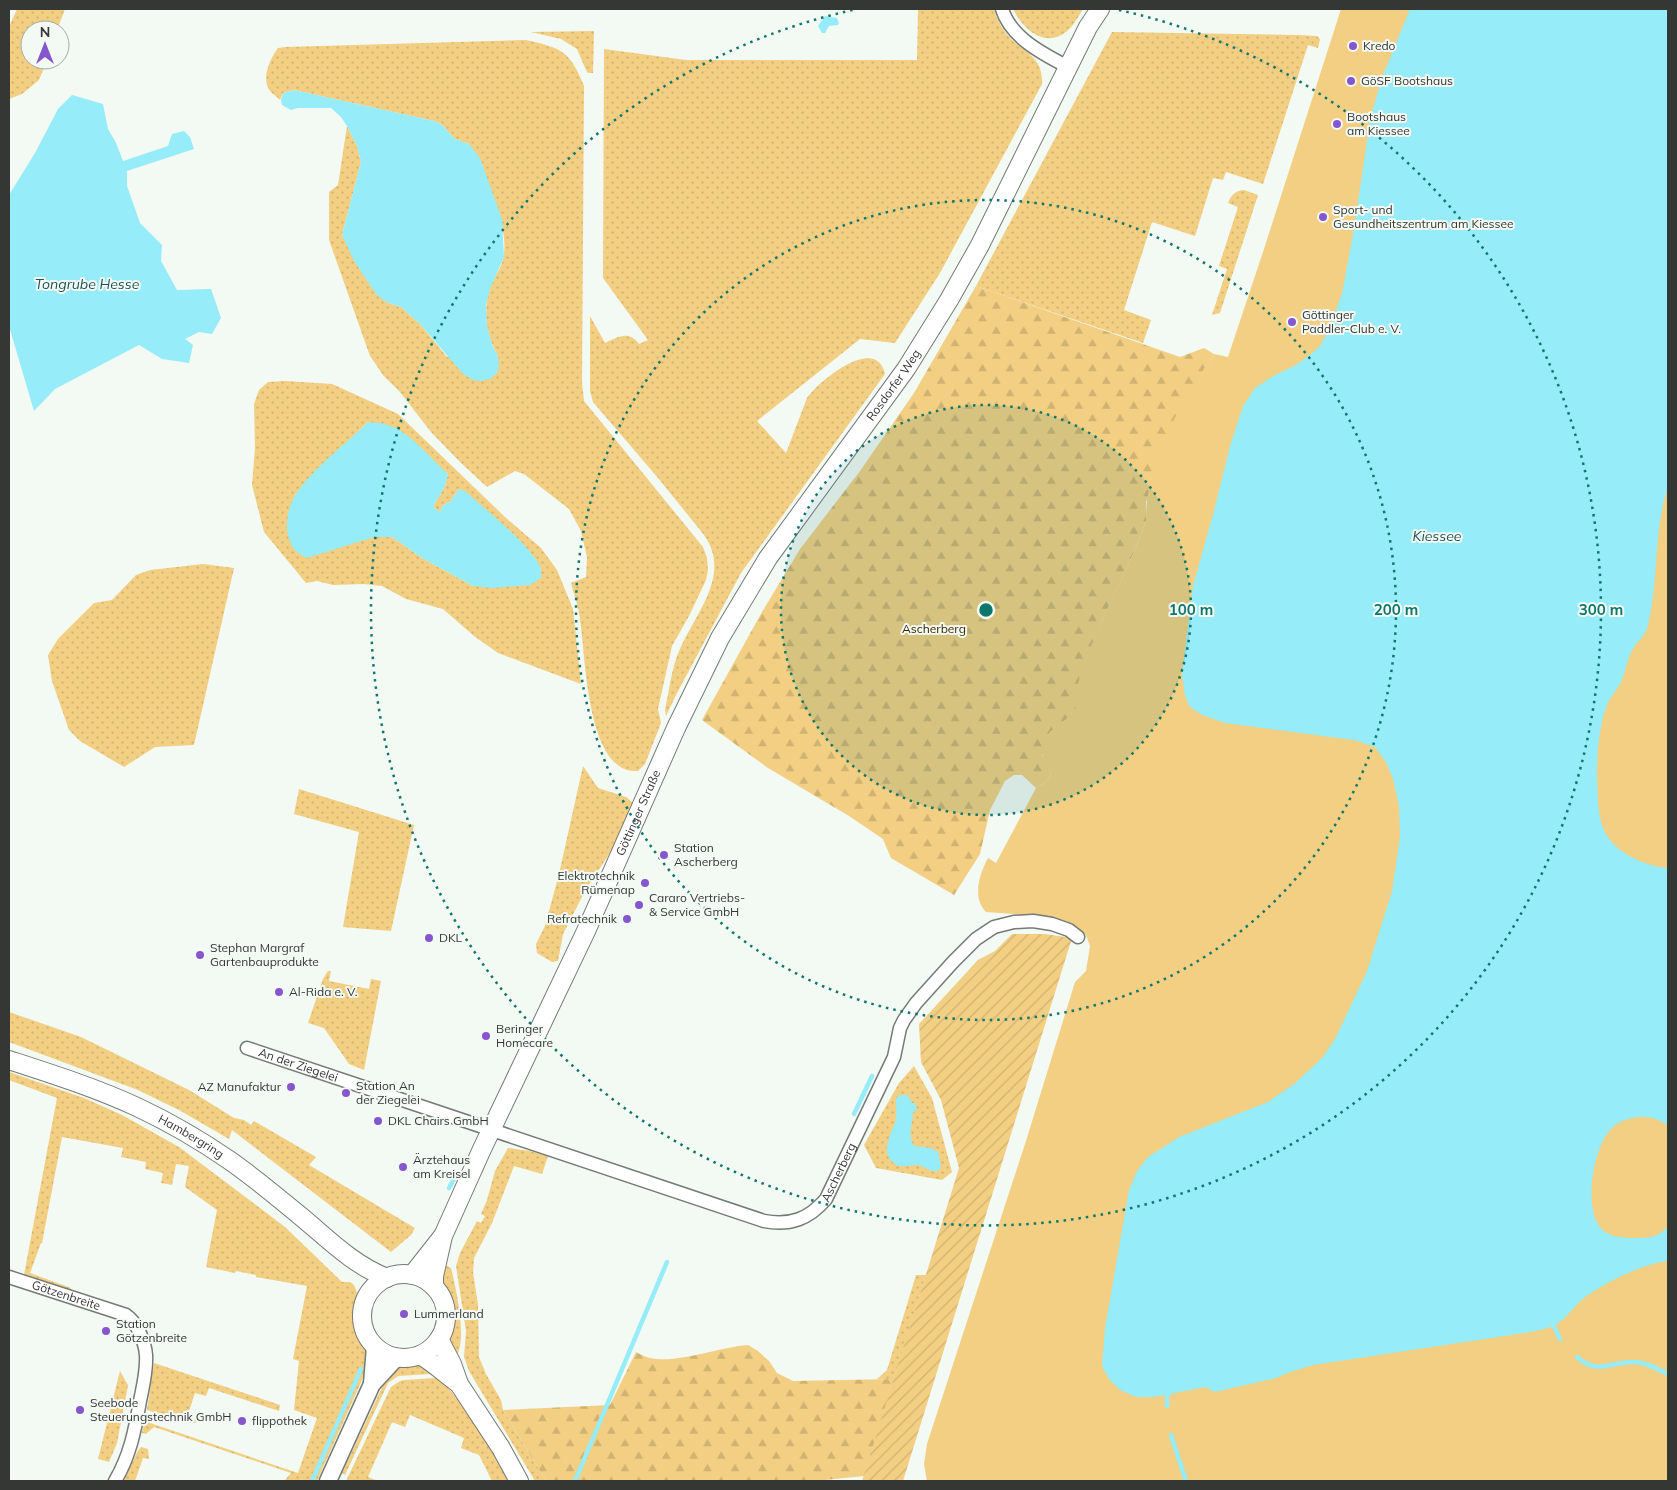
<svg xmlns="http://www.w3.org/2000/svg" width="1677" height="1490" viewBox="0 0 1677 1490" font-family="Mulish,sans-serif">
<style>
.grass{fill:url(#grass-dots);fill-rule:evenodd}
.forest{fill:url(#forest-firs)}
.park{fill:#f2cf82}
.garden{fill:url(#garden-furrows)}
.water{fill:#96ecf9}
.lines{fill:none;stroke-linecap:round;stroke-linejoin:round}
.stream{stroke:#96ecf9;stroke-width:4.5}
.minor-casing{stroke:#747a75;stroke-width:15}
.tertiary-casing{stroke:#747a75;stroke-width:19}
.secondary-casing{stroke:#747a75;stroke-width:20}
.minor{stroke:#fff;stroke-width:12}
.tertiary{stroke:#fff;stroke-width:16}
.secondary{stroke:#fff;stroke-width:18}
.ring{fill:none;stroke:#0f766e;stroke-width:2.5;stroke-dasharray:2.5 5}
.poi-dot{fill:#8656cf;stroke:#f3f9f3;stroke-width:2}
.labels{text-anchor:middle;stroke-width:4;stroke-linejoin:round;paint-order:stroke}
.poi-label{font-size:12px;fill:#353735;stroke:#f3f9f3;text-anchor:start}
.street-label{font-size:12px;fill:#353735;stroke:#f3f9f3}
.park-label{font-size:12px;fill:#362803;stroke:#f3f9f3}
.water-label{font-size:14px;font-style:italic;fill:#1f5158;stroke:#f3f9f3}
.centre{fill:#0f766e;stroke:#f3f9f3;stroke-width:2.5}
.ring-label{font-size:15px;text-anchor:middle;font-weight:bold;fill:#0f766e;stroke:#f3f9f3;stroke-width:4;stroke-linejoin:round;paint-order:stroke}
</style>
<defs>
<pattern id="grass-dots" width="8" height="8" patternUnits="userSpaceOnUse" patternTransform="scale(1.25)"><rect width="8" height="8" fill="#f2cf82"/><path d="M2 2h.1M6 6h.1" fill="none" stroke="#d0b271" stroke-width="1.8" stroke-linecap="round"/></pattern>
<pattern id="forest-firs" width="22" height="20" patternUnits="userSpaceOnUse" patternTransform="scale(1.25)"><rect width="22" height="20" fill="#f2cf82"/><path d="M5 1l3.5 6h-7zM16 11l3.5 6h-7z" fill="#d0b271"/></pattern>
<pattern id="garden-furrows" width="10" height="10" patternUnits="userSpaceOnUse" patternTransform="scale(1.25)"><rect width="10" height="10" fill="#f2cf82"/><path d="M-1 1l2-2M0 10L10 0M9 11l2-2" fill="none" stroke="#d0b271"/></pattern>
</defs>
<rect width="100%" height="100%" fill="#f3f9f3"/>
<g class="grass">
<polygon points="17,9 65,9 57,30 30,30 30,60 47,60 39,80 22,94 9,99 9,27"/>
<path d="M918,9H994C997,20 1003,31 1012,40C1028,54 1043,59 1042,84L940,273L895,343L860,339L757,421L786,453L807,398C819,381 876,334 885,374L741,573L677,693L666,716L665,710C669,692 672,665 680,649C696,612 732,575 704,535L658,478L593,402L590,391V316L605,343C619,337 628,330 639,344L648,340L603,278L604,49L686,60H917Z"/>
<path d="M1013,9H1083C1078,17 1074,25 1067,31C1045,50 1022,28 1013,9Z"/>
<polygon points="594,31 593,73 588,73 586,70 577,49 561,39 531,32"/>
<polygon points="1112,32 1298,35 1317,36 1320,39 1318,48 1308,45 1263,184 1226,172 1223,180 1213,178 1195,236 1152,222 1124,310 1151,320 1143,343 976,286"/>
<path d="M526,40C562,48 570,51 584,86L582,382L584,401L703,547L707,558L708,570L706,580L689,616L672,646L658,709L661,723L645,764L638,771C586,775 586,656 580,620C579,607 574,595 571,583L586,577L587,557L581,531L569,509L524,474L515,471L487,487L460,462L431,432L400,392L383,375L370,356L329,240V192L338,185L347,126L357,146L361,162L342,235L386,302L401,307L420,324L447,357L498,356C485,334 482,307 492,283C496,275 503,264 504,255C508,216 484,179 469,144L455,139L441,124L434,121L294,90L283,93L280,100C278,97 273,95 271,92C260,80 270,59 278,48L285,47Z"/>
<path d="M1244,190L1258,195L1220,313L1212,315L1227,269L1219,266L1238,207L1228,203C1231,195 1235,191 1244,190Z"/>
<path d="M285,381L332,384L398,414L506,518L541,548L557,570L573,609L581,684L498,653L474,636L443,609L406,599L382,586L364,584L333,585L317,581L306,583L264,532L252,485L255,447L254,404L259,390L268,382ZM368,422L437,465L448,474L445,486L433,507L440,512L443,505L450,502L459,489C486,512 524,537 541,569L529,585L473,586L422,558L392,537H374L295,495L311,476Z"/>
<polygon points="203,564 234,568 194,745 155,747 124,767 80,741 69,730 52,681 48,655 58,639 94,603 112,600 136,575 150,570"/>
<polygon points="583,766 598,788 626,797 632,802 632,812 619,839 585,891 563,934 558,961 552,962 537,953 536,944 545,926 559,874"/>
<polygon points="299,789 414,825 391,931 343,927 359,832 294,814"/>
<polygon points="328,971 331,971 329,981 369,989 371,979 381,981 364,1070 349,1064 324,1028 308,1023 323,979"/>
<polygon points="9,1012 81,1037 189,1090 234,1118 244,1120 251,1125 254,1121 316,1157 309,1165 415,1228 411,1235 391,1252 232,1130 229,1139 179,1110 138,1090 9,1042"/>
<polygon points="914,1066 932,1098 952,1172 942,1180 876,1168 864,1145 899,1083"/>
<polygon points="9,1072 84,1098 122,1115 179,1147 285,1227 342,1282 350,1282 354,1285 359,1298 357,1315 357,1324 369,1350 367,1369 317,1481 286,1481 285,1480 291,1473 154,1427 146,1434 142,1433 144,1423 147,1422 298,1473 317,1418 294,1410 299,1361 293,1359 307,1286 256,1277 256,1275 236,1271 235,1273 206,1267 217,1210 185,1187 189,1166 176,1164 172,1185 161,1183 163,1173 145,1169 146,1162 121,1157 123,1148 62,1137 42,1243 41,1243 30,1273 71,1288 70,1290 24,1275 57,1098 9,1080"/>
<polygon points="508,1148 530,1151 548,1156 542,1174 514,1166 492,1223 474,1258 473,1272 478,1305 479,1357 486,1374 501,1400 503,1410 546,1481 535,1481 469,1371 464,1357 466,1331 456,1266 460,1253 477,1221 481,1223 485,1216 481,1214 487,1200 495,1171"/>
<path d="M443,1264L451,1268C456,1288 467,1337 457,1355L447,1340L451,1325L452,1310L441,1282Z"/>
<polygon points="916,1275 926,1275 894,1379 877,1379 887,1370"/>
<polygon points="154,1363 280,1405 279,1411 209,1388 206,1396 195,1393 187,1417 197,1421 195,1423 188,1423 147,1410"/>
<polygon points="407,1363 420,1364 434,1372 430,1374 398,1376 388,1383 345,1475 342,1473 385,1381 400,1364"/>
<polygon points="120,1371 128,1385 117,1443 109,1462 98,1459"/>
<polygon points="436,1378 441,1379 476,1423 512,1481 492,1481 479,1455 461,1448 464,1438 410,1415 405,1427 392,1422 368,1477 378,1481 346,1481 391,1387 400,1381 405,1380"/>
<path d="M141,1447L148,1449L149,1459L143,1458L135,1481H124C128,1474 136,1451 141,1447Z"/>
</g>
<g class="forest">
<path d="M976,286L1180,357L1204,348L1214,354L1201,374L1146,502V521C1141,535 1136,548 1130,561C1118,587 1068,686 1077,709L1072,716L1050,732L1042,755L1049,767L1051,775L1045,783L1036,788L1022,775H1014L1005,781L990,810L980,854L954,895L891,858L883,839L849,816L768,768L702,720L762,612L800,549L860,471L914,393Z"/>
<path d="M748,1345L758,1351L769,1361L777,1373L793,1381L894,1379L864,1476L815,1481H546L503,1410L610,1405L636,1352C640,1354 646,1357 650,1358C677,1364 720,1347 748,1345Z"/>
</g>
<path class="park" d="M1341,9H1668V1481H927L924,1464L927,1444L1026,1141L1075,982L1086,971L1090,946L1086,935L1075,929L1041,916L986,912C972,897 979,875 988,858L996,863L1036,788L1045,783L1051,775C1049,767 1044,761 1042,753C1038,733 1067,723 1076,709C1068,685 1118,587 1130,561C1136,548 1141,535 1146,521C1146,459 1181,403 1214,354L1228,357L1263,252Z"/>
<polygon class="garden" points="1012,934 1045,934 1072,938 903,1481 862,1481 959,1168 941,1100 921,1062 919,1024 978,960 995,951"/>
<g class="water">
<path d="M1410,9H1668V487C1653,531 1659,580 1648,625C1645,637 1640,638 1634,647C1627,658 1626,671 1621,682C1617,690 1610,697 1607,705C1599,727 1597,752 1597,776C1598,793 1597,809 1602,825C1610,851 1643,866 1668,868V1126C1661,1120 1649,1116 1640,1117C1629,1118 1621,1120 1612,1128C1593,1145 1581,1214 1604,1231C1610,1236 1622,1238 1630,1238C1645,1238 1658,1239 1668,1226V1261C1642,1264 1606,1282 1584,1298C1573,1307 1566,1320 1553,1326C1546,1329 1538,1330 1531,1332L1313,1365L1290,1372L1276,1378L1215,1392L1205,1387L1155,1397H1136L1120,1390L1109,1379L1102,1366L1105,1328L1129,1190L1137,1171L1148,1157L1179,1137L1268,1102L1294,1084L1322,1058L1335,1039L1367,971L1392,891L1400,837L1399,806L1393,779L1386,762L1375,747L1354,740L1225,723L1202,715L1190,707L1185,696L1182,674L1193,586L1214,511L1230,446L1243,406L1255,388L1273,376L1296,365L1311,354L1320,346L1329,330L1342,293L1354,229L1370,120L1381,80Z"/>
<polygon points="825,16 837,18 839,23 838,25 829,26 825,33 822,33 818,26"/>
<polygon points="294,90 434,121 441,124 455,139 469,144 480,158 502,219 504,257 490,289 486,305 487,327 493,347 498,356 499,368 496,374 490,379 481,381 473,380 463,374 420,324 401,307 386,302 376,294 354,261 342,235 361,162 357,146 347,126 341,117 331,108 298,108 291,110 282,105 281,100 283,93"/>
<polygon points="72,95 103,104 108,129 116,143 123,161 168,146 172,134 184,131 190,137 194,149 127,171 127,186 140,223 162,245 161,261 177,290 211,289 221,318 212,334 199,332 185,339 193,345 189,363 162,359 139,345 55,389 34,411 9,326 9,195 35,153 58,109"/>
<path d="M368,422C373,423 379,422 384,424C408,429 430,458 448,474L445,486L433,507L440,512L443,505L450,502L459,489L465,491C485,509 529,544 540,566C541,570 541,573 541,578L530,585L491,588L473,586L422,558L392,537H374L307,558C303,556 297,553 294,549C283,534 286,509 296,494C313,468 346,444 368,422Z"/>
<path d="M902,1095H908L912,1103H915L917,1109L913,1112C913,1124 907,1135 914,1146L931,1148L938,1152L941,1166L938,1171C929,1173 925,1165 916,1165C910,1165 903,1168 897,1165C879,1156 890,1135 895,1123C897,1117 896,1106 896,1099L898,1096Z"/>
</g>
<g class="lines">
<g class="stream">
<polyline points="854,1114 872,1076"/>
<polyline points="449,1188 455,1177"/>
<polyline points="1552,1322 1560,1339"/>
<path d="M1577,1357C1598,1376 1611,1361 1634,1362C1646,1362 1657,1369 1668,1374"/>
<polyline points="1167,1406 1167,1396 1171,1391"/>
<polyline points="1171,1435 1186,1481"/>
<polyline points="312,1481 361,1369"/>
<polyline points="575,1481 667,1262"/>
</g>
<g class="minor-casing">
<g id="minor">
<path d="M1002,9C1011,38 1043,54 1068,67"/>
<path id="s1" d="M247,1048L764,1221C790,1226 809,1219 826,1199L894,1057L900,1028L904,1020L916,1003L953,962L976,939L994,927L1014,922L1033,921L1052,924L1069,930L1078,937"/>
<path id="s2" d="M9,1277L126,1315C137,1322 145,1342 146,1355C147,1371 143,1386 140,1401C135,1430 130,1456 115,1481"/>
</g>
</g>
<g class="tertiary-casing">
<g id="tertiary">
<polyline points="372,1384 375,1346"/>
<polyline points="328,1481 372,1384 397,1357"/>
</g>
</g>
<g class="secondary-casing">
<g id="secondary">
<path id="s3" d="M9,1060C52,1074 96,1088 137,1107C169,1122 200,1140 229,1160C255,1178 280,1199 304,1219C330,1241 354,1265 387,1278"/>
<circle cx="404" cy="1316" r="42"/>
<polyline points="412,1275 442,1237"/>
<path id="s4" d="M434,1287V1276L443,1236L482,1149L586,931L676,728L720,638L768,558L906,369L949,300L980,245L1088,27L1100,9"/>
<polyline points="439,1339 452,1364 459,1384 501,1448 519,1481"/>
<path d="M420,1355C434,1363 446,1375 459,1384"/>
</g>
</g>
<use href="#minor" class="minor"/>
<use href="#tertiary" class="tertiary"/>
<use href="#secondary" class="secondary"/>
</g>
<circle cx="986" cy="610" r="205" fill="#0f766e" fill-opacity=".12"/>
<g class="ring">
<circle cx="986" cy="610" r="205"/>
<circle cx="986" cy="610" r="410"/>
<path d="M1119 10A615 615 0 1 1 853 10"/>
</g>
<g class="poi-dot">
<circle cx="1353" cy="46" r="5"/>
<circle cx="1351" cy="81" r="5"/>
<circle cx="1337" cy="124" r="5"/>
<circle cx="1323" cy="217" r="5"/>
<circle cx="1292" cy="322" r="5"/>
<circle cx="664" cy="855" r="5"/>
<circle cx="645" cy="883" r="5"/>
<circle cx="639" cy="905" r="5"/>
<circle cx="627" cy="919" r="5"/>
<circle cx="429" cy="938" r="5"/>
<circle cx="200" cy="955" r="5"/>
<circle cx="279" cy="992" r="5"/>
<circle cx="486" cy="1036" r="5"/>
<circle cx="291" cy="1087" r="5"/>
<circle cx="346" cy="1093" r="5"/>
<circle cx="378" cy="1121" r="5"/>
<circle cx="403" cy="1167" r="5"/>
<circle cx="404" cy="1314" r="5"/>
<circle cx="106" cy="1331" r="5"/>
<circle cx="80" cy="1410" r="5"/>
<circle cx="242" cy="1421" r="5"/>
</g>
<g class="labels">
<g class="poi-label">
<text x="1363" y="50">Kredo</text>
<text x="1361" y="85">GöSF Bootshaus</text>
<text x="1347" y="121">Bootshaus<tspan x="1347" dy="14">am Kiessee</tspan></text>
<text x="1333" y="214">Sport- und<tspan x="1333" dy="14">Gesundheitszentrum am Kiessee</tspan></text>
<text x="1302" y="319">Göttinger<tspan x="1302" dy="14">Paddler-Club e. V.</tspan></text>
<text x="674" y="852">Station<tspan x="674" dy="14">Ascherberg</tspan></text>
<text x="635" y="880" text-anchor="end">Elektrotechnik<tspan x="635" dy="14">Rümenap</tspan></text>
<text x="649" y="902">Cararo Vertriebs-<tspan x="649" dy="14">&amp; Service GmbH</tspan></text>
<text x="617" y="923" text-anchor="end">Refratechnik</text>
<text x="439" y="942">DKL</text>
<text x="210" y="952">Stephan Margraf<tspan x="210" dy="14">Gartenbauprodukte</tspan></text>
<text x="289" y="996">Al-Rida e. V.</text>
<text x="496" y="1033">Beringer<tspan x="496" dy="14">Homecare</tspan></text>
<text x="356" y="1090">Station An<tspan x="356" dy="14">der Ziegelei</tspan></text>
<text x="281" y="1091" text-anchor="end">AZ Manufaktur</text>
<text x="388" y="1125">DKL Chairs GmbH</text>
<text x="413" y="1164">Ärztehaus<tspan x="413" dy="14">am Kreisel</tspan></text>
<text x="414" y="1318">Lummerland</text>
<text x="116" y="1328">Station<tspan x="116" dy="14">Götzenbreite</tspan></text>
<text x="90" y="1407">Seebode<tspan x="90" dy="14">Steuerungstechnik GmbH</tspan></text>
<text x="252" y="1425">flippothek</text>
</g>
<g class="street-label">
<text dy="4" stroke="none"><textPath href="#s4" startOffset="1018">Rosdorfer Weg</textPath></text>
<text dy="4" stroke="none"><textPath href="#s4" startOffset="518">Göttinger Straße</textPath></text>
<text dy="4" stroke="none"><textPath href="#s1" startOffset="54">An der Ziegelei</textPath></text>
<text dy="4" stroke="none"><textPath href="#s3" startOffset="198">Hambergring</textPath></text>
<text dy="4" stroke="none"><textPath href="#s1" startOffset="644">Ascherberg</textPath></text>
<text dy="4" stroke="none"><textPath href="#s2" startOffset="60">Götzenbreite</textPath></text>
</g>
<g class="park-label">
<text x="934" y="633">Ascherberg</text>
</g>
<g class="water-label">
<text x="87" y="289">Tongrube Hesse</text>
<text x="1437" y="541">Kiessee</text>
</g>
</g>
<circle cx="986" cy="610" r="8" class="centre"/>
<g class="ring-label">
<text x="1191" y="615">100 m</text>
<text x="1396" y="615">200 m</text>
<text x="1601" y="615">300 m</text>
</g>
<rect width="1677" height="1490" fill="none" stroke="#353735" stroke-width="20"/>
<g transform="translate(45 45)"><circle r="24" fill="#f3f9f3" stroke="#a7aba7"/>
<path d="M0-4L9 19L0 12L-9 19Z" fill="#8656cf"/>
<text y="-8" font-size="14" font-weight="bold" text-anchor="middle" fill="#353735">N</text>
</g>
</svg>
